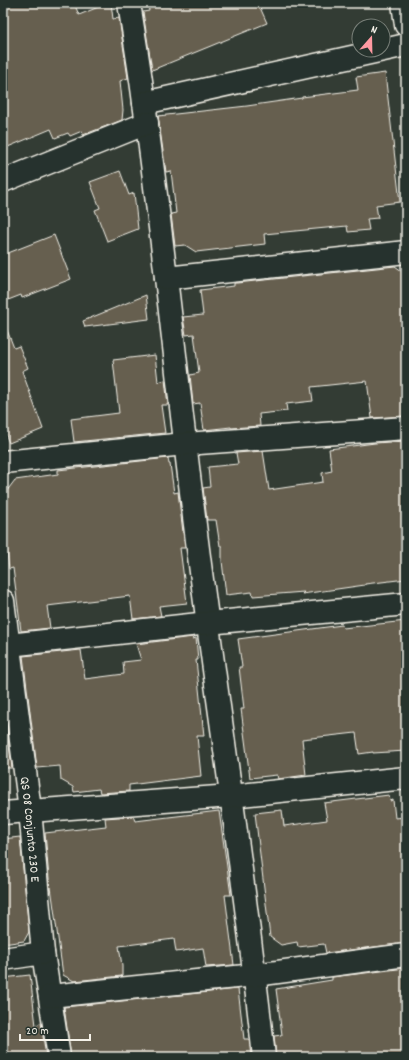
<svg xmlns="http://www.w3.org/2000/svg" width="409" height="1060" viewBox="0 0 409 1060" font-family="Dekko,sans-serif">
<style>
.building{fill:#665f4f;stroke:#f4f1e8}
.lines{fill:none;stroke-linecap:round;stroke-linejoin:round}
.minor-casing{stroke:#f4f1e8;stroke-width:25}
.minor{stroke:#26332d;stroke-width:22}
.labels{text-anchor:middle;stroke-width:4;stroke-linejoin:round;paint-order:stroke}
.street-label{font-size:13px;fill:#f4f1e8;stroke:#26332d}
</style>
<rect width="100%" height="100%" fill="#333c34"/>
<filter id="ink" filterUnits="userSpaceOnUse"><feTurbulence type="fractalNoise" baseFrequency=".025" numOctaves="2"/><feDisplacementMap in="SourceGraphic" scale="8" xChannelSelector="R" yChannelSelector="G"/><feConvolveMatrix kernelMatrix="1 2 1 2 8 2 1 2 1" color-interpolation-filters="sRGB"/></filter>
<g filter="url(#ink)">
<g class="building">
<polygon points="3,3 74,3 79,15 108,3 111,3 113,19 119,18 128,78 120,81 123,110 122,120 83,135 82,131 70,136 68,133 55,138 51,129 3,149"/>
<polygon points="148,3 258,3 267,23 152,70 143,12 149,11"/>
<polygon points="385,73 400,202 376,205 378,218 367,219 369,230 348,232 347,226 264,234 265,244 196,252 185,245 175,246 171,214 176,213 171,171 166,172 158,116 247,106 302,98 302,97 358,90 356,77"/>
<polygon points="120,171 129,195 134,193 138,229 107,241 95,210 100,208 90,182"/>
<polygon points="54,235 71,279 22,298 21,295 3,302 3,255"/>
<polygon points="395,266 406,274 406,416 372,418 367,381 311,387 313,401 286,404 287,411 259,414 260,426 231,428 231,427 204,430 200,403 193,404 190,375 199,373 194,334 186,335 183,317 203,315 200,290 234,286 234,283 237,283"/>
<polygon points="146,295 149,319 85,327 83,321"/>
<polygon points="3,325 5,325 14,348 19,346 28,368 22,371 43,429 9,443 3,428"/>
<polygon points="155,355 158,382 165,380 168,405 161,405 165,433 74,442 71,419 119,413 113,360"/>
<polygon points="406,441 406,579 365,584 365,585 302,594 304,592 253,596 252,592 226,595 222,561 222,546 220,546 216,520 207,520 203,488 210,487 208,467 238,464 236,453 263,451 269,490 323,482 322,473 332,471 329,449 375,443"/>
<polygon points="168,458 169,464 170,464 174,493 178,492 185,548 180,548 187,603 159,606 161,616 133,619 130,596 47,606 50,628 21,631 13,568 9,569 3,518 3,496 15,480 58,474 58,470"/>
<polygon points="406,621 406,751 373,753 373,752 359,754 356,733 302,739 306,775 278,779 277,775 250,778 241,709 244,709 239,667 242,667 238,639 342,625 343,628"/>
<polygon points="193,637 193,639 196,638 198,660 196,660 204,736 197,736 201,776 129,785 129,791 100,793 99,789 74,792 73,787 61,780 60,766 37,768 23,656 81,650 85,679 124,674 123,662 141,660 136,644"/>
<polygon points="3,699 12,768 3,768"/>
<polygon points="389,795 390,801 393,800 395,818 406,817 406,943 326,953 324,944 298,947 297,942 281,945 270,937 255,813 282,810 284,826 327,820 324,803"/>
<polygon points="219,811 231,895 225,895 234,965 206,967 203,948 176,952 174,939 119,946 122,966 122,976 74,981 63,975 51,887 50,890 45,833 106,826 105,818 133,816 135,821"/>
<polygon points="20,837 29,932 24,941 3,944 3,839"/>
<polygon points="406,968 406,1057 276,1057 274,1036 282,1035 276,989 332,980 332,977"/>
<polygon points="30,975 36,1026 41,1022 46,1057 3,1057 3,978"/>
<polygon points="238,989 244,1039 249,1039 251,1057 71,1057 64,1007"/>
</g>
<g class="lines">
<g class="minor-casing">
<g id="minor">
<path d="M129,3C134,36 140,70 144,103C164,246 178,390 196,533C218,708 245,882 264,1057"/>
<polyline points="403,3 406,25"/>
<polyline points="144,103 406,45"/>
<polyline points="3,181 147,123"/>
<polyline points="166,278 406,252"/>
<polyline points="3,462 185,444 406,428"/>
<path id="s1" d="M3,601L30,810L43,953L59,1057"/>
<polyline points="9,645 208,623 406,604"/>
<polyline points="3,813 231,796 406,778"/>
<polyline points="3,959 43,953"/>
<polyline points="50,996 255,975 406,955"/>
</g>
</g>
<use href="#minor" class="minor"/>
</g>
</g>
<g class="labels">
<g class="street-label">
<text dy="5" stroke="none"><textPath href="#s1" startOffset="230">QS 08 Conjunto 230 E</textPath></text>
</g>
</g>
<rect width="409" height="1060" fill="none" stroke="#26332d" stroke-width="16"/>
<rect x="8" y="8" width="393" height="1044" fill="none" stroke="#f4f1e8" stroke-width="1.5" filter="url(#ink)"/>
<g transform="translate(371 38) rotate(20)"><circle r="19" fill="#26332d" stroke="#787f78"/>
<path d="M0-3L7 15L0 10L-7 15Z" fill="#ff9aa2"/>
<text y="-6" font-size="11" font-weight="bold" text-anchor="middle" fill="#f4f1e8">N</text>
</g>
<path d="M20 1034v6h70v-6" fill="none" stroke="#f4f1e8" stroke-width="2"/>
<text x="26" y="1034" font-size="12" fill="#f4f1e8" stroke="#26332d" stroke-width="3" paint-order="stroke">20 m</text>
</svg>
